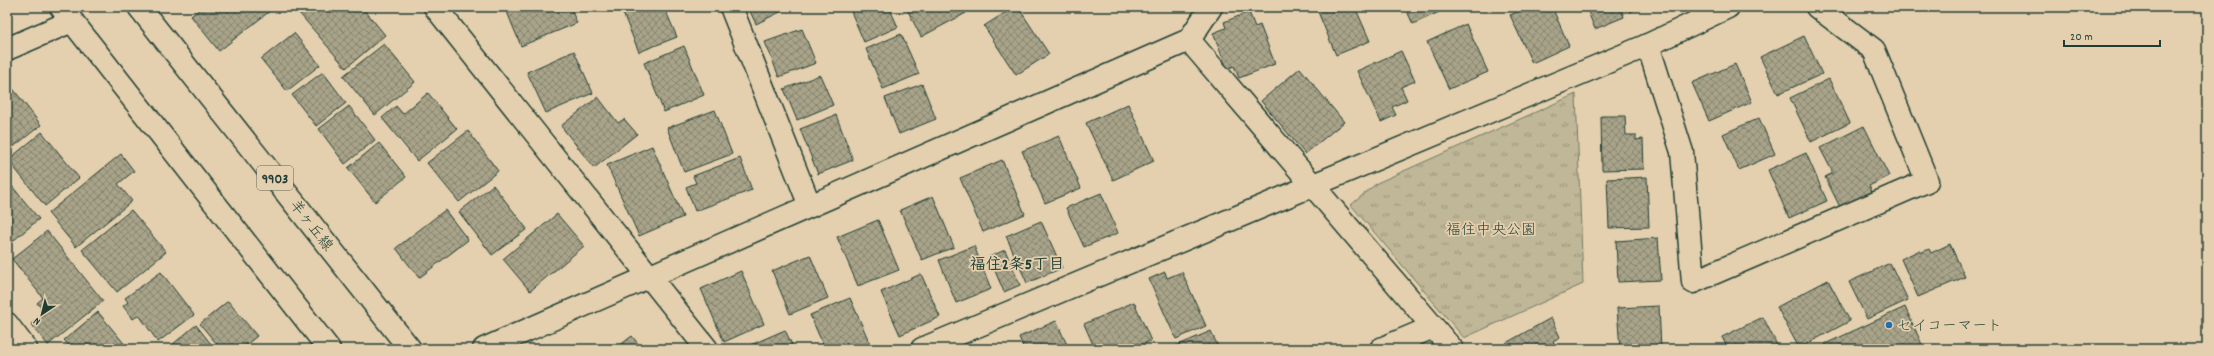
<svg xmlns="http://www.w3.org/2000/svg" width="2214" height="356" viewBox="0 0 2214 356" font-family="Dekko,'Klee One',sans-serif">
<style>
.park{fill:url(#park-tufts);stroke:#707a66}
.building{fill:url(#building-cross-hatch);stroke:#1f3d34}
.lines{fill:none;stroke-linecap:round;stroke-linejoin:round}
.street-casing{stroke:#1f3d34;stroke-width:25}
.primary-casing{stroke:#1f3d34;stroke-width:25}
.street{stroke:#e4d0ae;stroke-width:22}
.primary{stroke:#e4d0ae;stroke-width:22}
.poi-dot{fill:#1f6fb2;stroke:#e4d0ae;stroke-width:1.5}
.labels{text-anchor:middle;stroke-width:3.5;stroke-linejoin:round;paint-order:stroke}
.shield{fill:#e4d0ae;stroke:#5a6959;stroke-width:1}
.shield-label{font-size:14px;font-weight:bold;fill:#1f3d34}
.street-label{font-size:15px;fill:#1f3d34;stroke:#e4d0ae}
.park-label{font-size:15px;fill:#274339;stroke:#e4d0ae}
.poi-label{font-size:15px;fill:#1f3d34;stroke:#e4d0ae;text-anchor:start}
.neighbourhood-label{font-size:16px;font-weight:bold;fill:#1f3d34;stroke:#e4d0ae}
</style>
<defs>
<pattern id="park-tufts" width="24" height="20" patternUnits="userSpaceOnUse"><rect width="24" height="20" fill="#c0b698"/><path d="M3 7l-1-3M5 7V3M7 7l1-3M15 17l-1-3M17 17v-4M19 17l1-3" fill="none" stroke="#9b957d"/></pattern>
<pattern id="building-cross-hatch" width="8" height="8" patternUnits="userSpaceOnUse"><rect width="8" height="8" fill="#a8a389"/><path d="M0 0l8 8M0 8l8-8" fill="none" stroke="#888671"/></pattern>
</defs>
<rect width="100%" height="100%" fill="#e4d0ae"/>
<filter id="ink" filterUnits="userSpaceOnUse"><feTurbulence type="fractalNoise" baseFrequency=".025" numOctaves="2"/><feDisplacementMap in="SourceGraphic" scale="8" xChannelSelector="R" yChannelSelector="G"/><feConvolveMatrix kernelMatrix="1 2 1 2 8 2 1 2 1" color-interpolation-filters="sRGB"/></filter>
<g filter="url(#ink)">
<polygon class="park" points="1576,94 1583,284 1464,338 1351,205 1377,183"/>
<g class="building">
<polygon points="203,7 275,7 219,51 191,16"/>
<polygon points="294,7 362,7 385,35 346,68"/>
<polygon points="505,7 570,7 577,23 521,46"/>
<polygon points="633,7 664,7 677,37 639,52 622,11"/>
<polygon points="748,7 790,7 756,24"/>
<polygon points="849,7 889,7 898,27 864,42"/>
<polygon points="906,7 963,7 966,13 921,37"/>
<polygon points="1014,7 1018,7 1049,54 1016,75 984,26"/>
<polygon points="1316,7 1355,7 1370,41 1336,55"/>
<polygon points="1405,7 1450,7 1413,24"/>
<polygon points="1528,7 1552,7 1569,46 1532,63 1510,15"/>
<polygon points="1586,7 1620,7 1624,17 1595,29"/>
<polygon points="1627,7 1642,7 1630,12"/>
<polygon points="1249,12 1255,27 1260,25 1275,64 1239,78 1234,66 1227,69 1213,33 1226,28 1224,22"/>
<polygon points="1466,24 1488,72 1449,89 1427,42"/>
<polygon points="802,29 816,63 779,77 765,42"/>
<polygon points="294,33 320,65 287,91 261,59"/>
<polygon points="901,34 919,74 883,89 866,49"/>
<polygon points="1804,36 1822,74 1778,94 1760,57"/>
<polygon points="384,44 415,82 375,115 343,76"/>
<polygon points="684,46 704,95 664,112 644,63"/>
<polygon points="574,51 593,93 546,113 527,72"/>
<polygon points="1401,51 1415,81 1401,87 1407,100 1392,107 1396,115 1381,122 1357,71"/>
<polygon points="1735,64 1752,102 1709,121 1692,83"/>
<polygon points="1300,68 1344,122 1305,154 1261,101"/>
<polygon points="323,72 346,103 316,126 292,95"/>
<polygon points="820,75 833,105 797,120 784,89"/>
<polygon points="1829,79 1850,123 1811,142 1790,98"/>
<polygon points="7,81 41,125 7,152"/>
<polygon points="922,84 936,119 899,134 885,98"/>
<polygon points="428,93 457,129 417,161 382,118 396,106 403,114"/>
<polygon points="598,97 618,123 624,119 637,134 594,168 561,126"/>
<polygon points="1128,104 1154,161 1113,180 1086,123"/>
<polygon points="349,106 375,140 345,164 319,129"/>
<polygon points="715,110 732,154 684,172 667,128"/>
<polygon points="836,115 853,160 818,174 800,129"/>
<polygon points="1601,116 1625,116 1626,135 1636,135 1636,140 1643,139 1644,169 1602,170"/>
<polygon points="1759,118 1775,154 1739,170 1723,134"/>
<polygon points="1864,126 1889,176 1869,186 1876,199 1844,215 1825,177 1833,173 1820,148"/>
<polygon points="468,131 498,171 459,202 427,163"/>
<polygon points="42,132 79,178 45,206 8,160"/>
<polygon points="1059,136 1081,188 1045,203 1022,151"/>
<polygon points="379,143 406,177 375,202 348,168"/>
<polygon points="652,146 683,217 639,236 607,165"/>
<polygon points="1806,153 1827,201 1789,218 1768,170"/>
<polygon points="121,154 134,171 118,184 132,201 76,247 48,213"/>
<polygon points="740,158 752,190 695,211 686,187 696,183 693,176"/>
<polygon points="1002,160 1025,214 983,232 960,178"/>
<polygon points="1647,177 1649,227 1609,228 1607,179"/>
<polygon points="7,180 39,219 7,246"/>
<polygon points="493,185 527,229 492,255 459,212"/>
<polygon points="1101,193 1118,233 1084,247 1066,208"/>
<polygon points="933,196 954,247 922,260 900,210"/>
<polygon points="131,210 166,252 117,292 82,250"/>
<polygon points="445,210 468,240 419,278 396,248"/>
<polygon points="557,214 584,246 530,291 503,259"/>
<polygon points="878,220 899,270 858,286 837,237"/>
<polygon points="1041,221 1062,268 1027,283 1006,236"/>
<polygon points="47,231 103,301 48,345 31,324 45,313 37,303 43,298 12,259"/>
<polygon points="1658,238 1661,280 1618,282 1616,241"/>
<polygon points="1950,244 1965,277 1918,297 1901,259 1920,250 1920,253 1929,249 1931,253"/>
<polygon points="974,246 991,289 956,303 939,260"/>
<polygon points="1005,250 1020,285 1004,292 989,257"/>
<polygon points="810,255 828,298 790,314 772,271"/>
<polygon points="1890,263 1908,300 1867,319 1849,282"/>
<polygon points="741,271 764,324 724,342 701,289"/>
<polygon points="161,272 194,315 158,342 139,315 133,319 123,306 128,302 125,298"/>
<polygon points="1165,272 1167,278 1182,272 1206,326 1176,339 1149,279"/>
<polygon points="921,274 940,317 900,335 881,292"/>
<polygon points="1828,280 1850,321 1799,348 1777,307"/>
<polygon points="850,298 871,346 864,349 825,349 810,315"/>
<polygon points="228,301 257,336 241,349 221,349 200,324"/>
<polygon points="1134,302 1151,341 1131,349 1095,349 1084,324"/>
<polygon points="1659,306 1661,349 1620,349 1617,308"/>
<polygon points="1905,307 1924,349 1828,349 1825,344"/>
<polygon points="98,312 127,347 124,349 72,349 64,340"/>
<polygon points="1763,317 1779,349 1728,349 1722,337"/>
<polygon points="1551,318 1560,337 1553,341 1557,349 1509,349 1506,343"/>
<polygon points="1056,321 1069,349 1024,349 1019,337"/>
<polygon points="196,325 215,349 167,349"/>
<polygon points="785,330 794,349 747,349 746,347"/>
<polygon points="1211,331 1219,349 1169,349"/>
<polygon points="632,336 642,349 615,349"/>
</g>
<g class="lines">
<g class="street-casing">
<g id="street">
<polyline points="435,7 707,349"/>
<polyline points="731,7 810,206"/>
<polyline points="1189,40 1452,349"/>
<polyline points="1648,45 1682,152 1693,282 1927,181 1874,50 1817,7"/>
<polyline points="7,49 72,21"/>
<polyline points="7,324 26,349"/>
<polyline points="484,349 1189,40 1211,7"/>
<polyline points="922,349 1648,45 1728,7"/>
<polyline points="1381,349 1433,327"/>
</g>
</g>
<g class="primary-casing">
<g id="primary">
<polyline points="61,7 329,349"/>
<polyline points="139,7 410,349"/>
</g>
</g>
<use href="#street" class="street"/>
<use href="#primary" class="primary"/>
</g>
</g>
<circle class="poi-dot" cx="1889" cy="325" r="4"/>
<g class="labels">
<rect class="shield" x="257" y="166" width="36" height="24" rx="3"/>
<g class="shield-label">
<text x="275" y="183">9903</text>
</g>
<g class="street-label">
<text transform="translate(312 225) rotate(52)" y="5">羊ヶ丘線</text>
</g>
<g class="park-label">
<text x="1491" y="234">福住中央公園</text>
</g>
<g class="poi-label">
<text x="1897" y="330">セイコーマート</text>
</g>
<g class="neighbourhood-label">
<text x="1017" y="269">福住2条5丁目</text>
</g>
</g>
<rect width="2214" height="356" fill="none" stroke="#e4d0ae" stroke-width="24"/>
<rect x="12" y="12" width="2190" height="332" fill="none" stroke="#1f3d34" stroke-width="1.5" filter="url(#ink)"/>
<g transform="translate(42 314) rotate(215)" stroke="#e4d0ae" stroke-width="3" paint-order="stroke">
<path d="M0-3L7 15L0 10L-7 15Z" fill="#1f3d34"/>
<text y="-6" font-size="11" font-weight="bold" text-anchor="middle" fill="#1f3d34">N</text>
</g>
<path d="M2064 40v6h96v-6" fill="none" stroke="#1f3d34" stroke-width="2"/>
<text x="2070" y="40" font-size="12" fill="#1f3d34" stroke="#e4d0ae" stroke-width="3" paint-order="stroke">20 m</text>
</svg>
